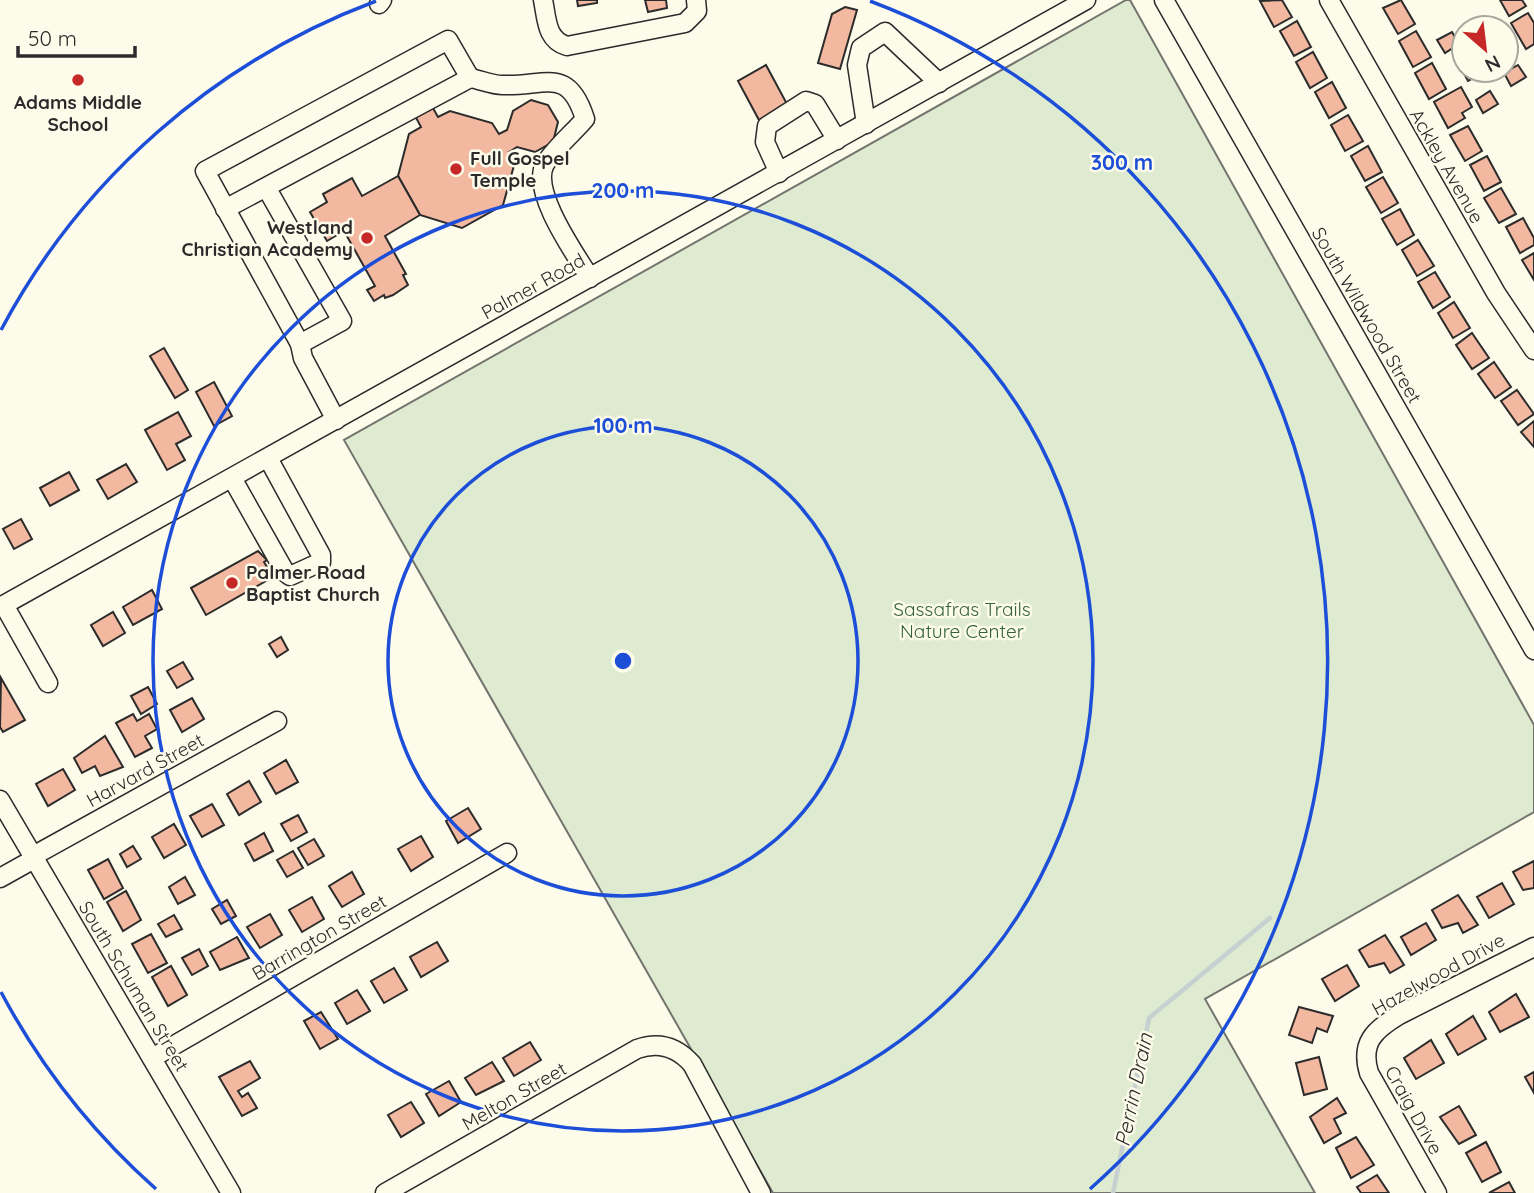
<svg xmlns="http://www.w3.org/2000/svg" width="1534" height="1193" viewBox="0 0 1534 1193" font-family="Quicksand,sans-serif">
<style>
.green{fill:#deebd1;stroke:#74746e;stroke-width:2}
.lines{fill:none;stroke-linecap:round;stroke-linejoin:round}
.stream{stroke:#c7d0d0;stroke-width:4.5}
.building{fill:#f2b8a0;stroke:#2b2b2b;stroke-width:2}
.minor-casing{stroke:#2b2b2b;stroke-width:21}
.minor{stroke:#fdfbea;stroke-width:18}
.ring{fill:none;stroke:#1d4ed8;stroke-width:3.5}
.poi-dot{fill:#c62828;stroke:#fdfbea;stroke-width:2.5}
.labels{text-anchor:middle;stroke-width:5;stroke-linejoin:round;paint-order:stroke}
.poi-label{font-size:19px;font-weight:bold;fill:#2b2b2b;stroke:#fdfbea;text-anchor:start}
.street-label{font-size:19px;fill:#2b2b2b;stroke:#fdfbea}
.park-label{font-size:19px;fill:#34623c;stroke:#fdfbea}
.water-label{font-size:21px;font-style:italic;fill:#2b2b2b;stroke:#fdfbea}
.centre{fill:#1d4ed8;stroke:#fdfbea;stroke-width:3.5}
.ring-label{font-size:21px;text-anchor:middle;font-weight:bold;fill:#1d4ed8;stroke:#fdfbea;stroke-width:5;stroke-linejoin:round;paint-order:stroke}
</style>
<rect width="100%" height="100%" fill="#fdfbea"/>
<polygon class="green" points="1126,0 1130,0 1534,725 1534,812 1205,999 1315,1193 773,1193 344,440"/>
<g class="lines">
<polyline class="stream" points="1113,1193 1149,1018 1270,918"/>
</g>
<g class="building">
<polygon points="577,0 597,0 597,3 578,6"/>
<polygon points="645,0 666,0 667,8 648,12"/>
<polygon points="1282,0 1292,17 1274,27 1260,1"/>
<polygon points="1401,0 1415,24 1398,34 1383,8"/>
<polygon points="1500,0 1522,0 1526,6 1509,16"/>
<polygon points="845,7 857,10 840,69 818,63 832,14"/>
<polygon points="1528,13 1534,23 1534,44 1526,49 1511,23"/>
<polygon points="1297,21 1311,47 1294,56 1280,31"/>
<polygon points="1416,31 1431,57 1413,67 1399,41"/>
<polygon points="1452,32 1459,44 1445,53 1437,40"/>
<polygon points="1313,52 1327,78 1310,88 1296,62"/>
<polygon points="1432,63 1446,89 1429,99 1415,73"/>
<polygon points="766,65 787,104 759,120 738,81"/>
<polygon points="1518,65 1526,77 1511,86 1504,73"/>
<polygon points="1464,66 1464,70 1483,73 1468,81 1461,68"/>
<polygon points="1332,82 1346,108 1329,118 1315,92"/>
<polygon points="1461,87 1472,107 1462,113 1465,118 1448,128 1434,102"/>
<polygon points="1490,91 1498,104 1483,113 1476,100"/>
<polygon points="531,100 548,105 558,122 553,142 535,152 517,147 509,152 515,162 503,205 462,228 420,215 398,176 409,134 421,127 412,110 429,101 438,117 450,111 492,123 499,134 507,130 513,111"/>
<polygon points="1348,115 1363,141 1345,151 1331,125"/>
<polygon points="1468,126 1482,151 1465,161 1450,135"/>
<polygon points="1368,146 1382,172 1365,181 1351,156"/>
<polygon points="1487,156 1501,182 1484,191 1470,165"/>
<polygon points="398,176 420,215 385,236 406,274 403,275 408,285 393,295 385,298 384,295 374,301 367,290 375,286 344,231 327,241 310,212 327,202 323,194 352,178 362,196"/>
<polygon points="1383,177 1398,203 1381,213 1366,187"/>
<polygon points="1501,188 1516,214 1499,223 1484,198"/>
<polygon points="1400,209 1414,235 1397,245 1382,219"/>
<polygon points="1523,218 1534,238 1534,245 1520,253 1506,227"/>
<polygon points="1418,240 1434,266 1417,276 1402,250"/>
<polygon points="1534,253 1534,280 1522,260"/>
<polygon points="1435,272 1450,297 1433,308 1418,282"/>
<polygon points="1454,302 1470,328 1453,338 1438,313"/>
<polygon points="1472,333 1489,358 1472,369 1456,345"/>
<polygon points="164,348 188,390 175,398 150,356"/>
<polygon points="1494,362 1511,387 1495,398 1478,374"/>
<polygon points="214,382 232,416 214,426 196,392"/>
<polygon points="1517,390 1534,414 1518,425 1501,401"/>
<polygon points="178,412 191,436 176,444 185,460 167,470 145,430"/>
<polygon points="1534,421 1534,447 1521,432"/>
<polygon points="126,464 137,482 108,499 97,480"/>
<polygon points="69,472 79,490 50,506 40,488"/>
<polygon points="21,519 32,539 14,549 3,529"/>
<polygon points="258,551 267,560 264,562 273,577 206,615 191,588"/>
<polygon points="152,590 162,609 133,625 123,607"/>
<polygon points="113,612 125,633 103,646 91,625"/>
<polygon points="281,637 288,650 277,657 269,644"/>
<polygon points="183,662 193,679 177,688 167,671"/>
<polygon points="1,678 25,720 3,732 0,727"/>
<polygon points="148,687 157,704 141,714 131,696"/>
<polygon points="192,698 204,719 182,732 170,710"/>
<polygon points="133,714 137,721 149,714 157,729 145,736 152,748 135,757 116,723"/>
<polygon points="105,736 123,767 100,776 95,766 82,773 74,758"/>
<polygon points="286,760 298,782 276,794 264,773"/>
<polygon points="63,769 75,790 48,806 36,784"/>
<polygon points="249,781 261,802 239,815 227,794"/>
<polygon points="212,804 224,825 202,837 190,816"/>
<polygon points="468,808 481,829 458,843 446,821"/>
<polygon points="298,815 307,832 291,841 281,824"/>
<polygon points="174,824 186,845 164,858 152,837"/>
<polygon points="264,833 273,851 254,861 245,844"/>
<polygon points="421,836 433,857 411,871 398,849"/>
<polygon points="314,839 324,856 308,865 298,848"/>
<polygon points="133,846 141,859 127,867 120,854"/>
<polygon points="293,851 303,868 287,877 277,860"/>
<polygon points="108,859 123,888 104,899 88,870"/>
<polygon points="1534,861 1534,888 1523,890 1513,872"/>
<polygon points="352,872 364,894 342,907 329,886"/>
<polygon points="185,877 195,895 178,904 169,887"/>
<polygon points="1502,883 1514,904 1489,918 1477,897"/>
<polygon points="126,891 141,920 123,931 107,902"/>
<polygon points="1458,895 1478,925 1463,933 1458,923 1442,928 1432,910"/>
<polygon points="312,897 324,919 302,932 289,910"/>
<polygon points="227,900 236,916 221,924 212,909"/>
<polygon points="270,914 282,935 260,948 247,927"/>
<polygon points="174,915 182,929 166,937 158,924"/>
<polygon points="1426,923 1436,940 1411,955 1401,937"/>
<polygon points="151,934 167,963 148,973 132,944"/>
<polygon points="1385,935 1404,965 1390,973 1384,963 1369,967 1359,950"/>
<polygon points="237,937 249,958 220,970 210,952"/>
<polygon points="437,942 448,961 421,977 410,957"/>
<polygon points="199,949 208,966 192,975 182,958"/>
<polygon points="1347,965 1359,986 1335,1001 1322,979"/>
<polygon points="171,966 187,995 168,1006 152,977"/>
<polygon points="394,968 407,990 384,1003 371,981"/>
<polygon points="357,990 370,1011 347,1024 335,1003"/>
<polygon points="1516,994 1529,1017 1500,1032 1489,1012"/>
<polygon points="1299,1007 1333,1016 1327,1032 1317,1028 1312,1043 1289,1035"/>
<polygon points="321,1012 338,1039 320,1049 304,1021"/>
<polygon points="1473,1016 1486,1039 1458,1055 1446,1034"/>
<polygon points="1431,1040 1444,1063 1416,1079 1404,1058"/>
<polygon points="530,1042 541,1060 514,1076 503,1058"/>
<polygon points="1319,1057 1327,1089 1304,1095 1296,1063"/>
<polygon points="250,1061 260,1078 238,1091 242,1097 248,1093 257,1108 242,1116 219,1077"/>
<polygon points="492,1062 504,1081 476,1095 465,1078"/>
<polygon points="1534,1072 1534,1093 1525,1077"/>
<polygon points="449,1081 461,1102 439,1116 426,1094"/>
<polygon points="1337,1098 1346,1113 1334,1119 1341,1133 1324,1143 1310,1117"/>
<polygon points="411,1102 424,1123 401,1137 388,1115"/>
<polygon points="1459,1106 1476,1135 1459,1144 1440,1117"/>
<polygon points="1356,1137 1374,1165 1351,1178 1336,1148"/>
<polygon points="1486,1142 1501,1172 1482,1182 1466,1153"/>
<polygon points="1377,1175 1389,1193 1361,1193 1357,1187"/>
<polygon points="1509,1182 1515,1193 1489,1193"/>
</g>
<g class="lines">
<g class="minor-casing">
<g id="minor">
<path d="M543,0C547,19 546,40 567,46L685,23L697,11L696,0"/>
<polyline points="1164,0 1534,650"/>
<polyline points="1329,0 1496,293 1534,350"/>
<polyline points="379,4 382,0"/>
<path d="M470,78C481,80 492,85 502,85C545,87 568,65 585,119C573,133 555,148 545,164C530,191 576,255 590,278"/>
<polyline points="866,124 857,65 861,48 885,32 939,83"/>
<polyline points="779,173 765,142 767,126 806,101 815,104 837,140"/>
<polyline points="225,209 470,78 448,40 205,171 300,344 342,321 266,187"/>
<polyline points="300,344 303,358 336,420"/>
<polyline points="232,478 285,572 290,576 321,562 321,555 268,458"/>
<polyline points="4,605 48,683"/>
<polyline points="0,607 1086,0"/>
<polyline points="0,800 231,1193"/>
<polyline points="33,856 277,721"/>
<polyline points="0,878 34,859"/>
<polyline points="152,1058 507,853"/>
<path d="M385,1193L637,1049C659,1041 677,1047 692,1064L761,1193"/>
<path d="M1437,1193L1369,1073C1360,1043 1374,1030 1399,1015L1534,947"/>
</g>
</g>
<use href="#minor" class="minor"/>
</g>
<g class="ring">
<circle cx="623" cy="661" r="235"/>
<circle cx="623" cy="661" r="470"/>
<path d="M156 1189A705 705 0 0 1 1 992M1 330A705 705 0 0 1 376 1M870 1A705 705 0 0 1 1090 1189"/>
</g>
<g class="poi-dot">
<circle cx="78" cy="80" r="7"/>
<circle cx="456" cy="169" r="7"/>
<circle cx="367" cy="238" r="7"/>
<circle cx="232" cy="583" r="7"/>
</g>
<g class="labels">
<g class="poi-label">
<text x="78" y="109" text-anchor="middle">Adams Middle<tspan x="78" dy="22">School</tspan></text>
<text x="470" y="165">Full Gospel<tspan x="470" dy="22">Temple</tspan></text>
<text x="353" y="234" text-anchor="end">Westland<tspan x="353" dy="22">Christian Academy</tspan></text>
<text x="246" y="579">Palmer Road<tspan x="246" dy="22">Baptist Church</tspan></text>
</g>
<g class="street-label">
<text transform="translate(1447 166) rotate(60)" y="7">Ackley Avenue</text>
<text transform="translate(533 286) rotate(-29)" y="7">Palmer Road</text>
<text transform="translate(1367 315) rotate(60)" y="7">South Wildwood Street</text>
<text transform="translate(145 770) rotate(-29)" y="7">Harvard Street</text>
<text transform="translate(319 937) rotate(-30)" y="7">Barrington Street</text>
<text transform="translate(1438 974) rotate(-29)" y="7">Hazelwood Drive</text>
<text transform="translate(134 986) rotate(59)" y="7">South Schuman Street</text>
<text transform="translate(514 1096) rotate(-30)" y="7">Melton Street</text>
<text transform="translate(1414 1110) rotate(61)" y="7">Craig Drive</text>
</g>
<g class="park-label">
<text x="962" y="616">Sassafras Trails<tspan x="962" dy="22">Nature Center</tspan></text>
</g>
<g class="water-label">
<text transform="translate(1134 1090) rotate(-78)" y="7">Perrin Drain</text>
</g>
</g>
<circle cx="623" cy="661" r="10" class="centre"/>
<g class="ring-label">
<text x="1122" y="170">300 m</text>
<text x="623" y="198">200 m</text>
<text x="623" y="433">100 m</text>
</g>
<g transform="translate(1485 49) rotate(152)"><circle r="33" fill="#fdfbea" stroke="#a9a89e" stroke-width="2"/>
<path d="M0-5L12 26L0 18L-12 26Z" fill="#c62828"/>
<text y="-10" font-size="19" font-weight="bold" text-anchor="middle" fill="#2b2b2b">N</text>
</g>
<path d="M18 46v10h117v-10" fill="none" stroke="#2b2b2b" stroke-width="3.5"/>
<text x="28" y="46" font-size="21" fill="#2b2b2b" stroke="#fdfbea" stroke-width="5" paint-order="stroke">50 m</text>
</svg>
